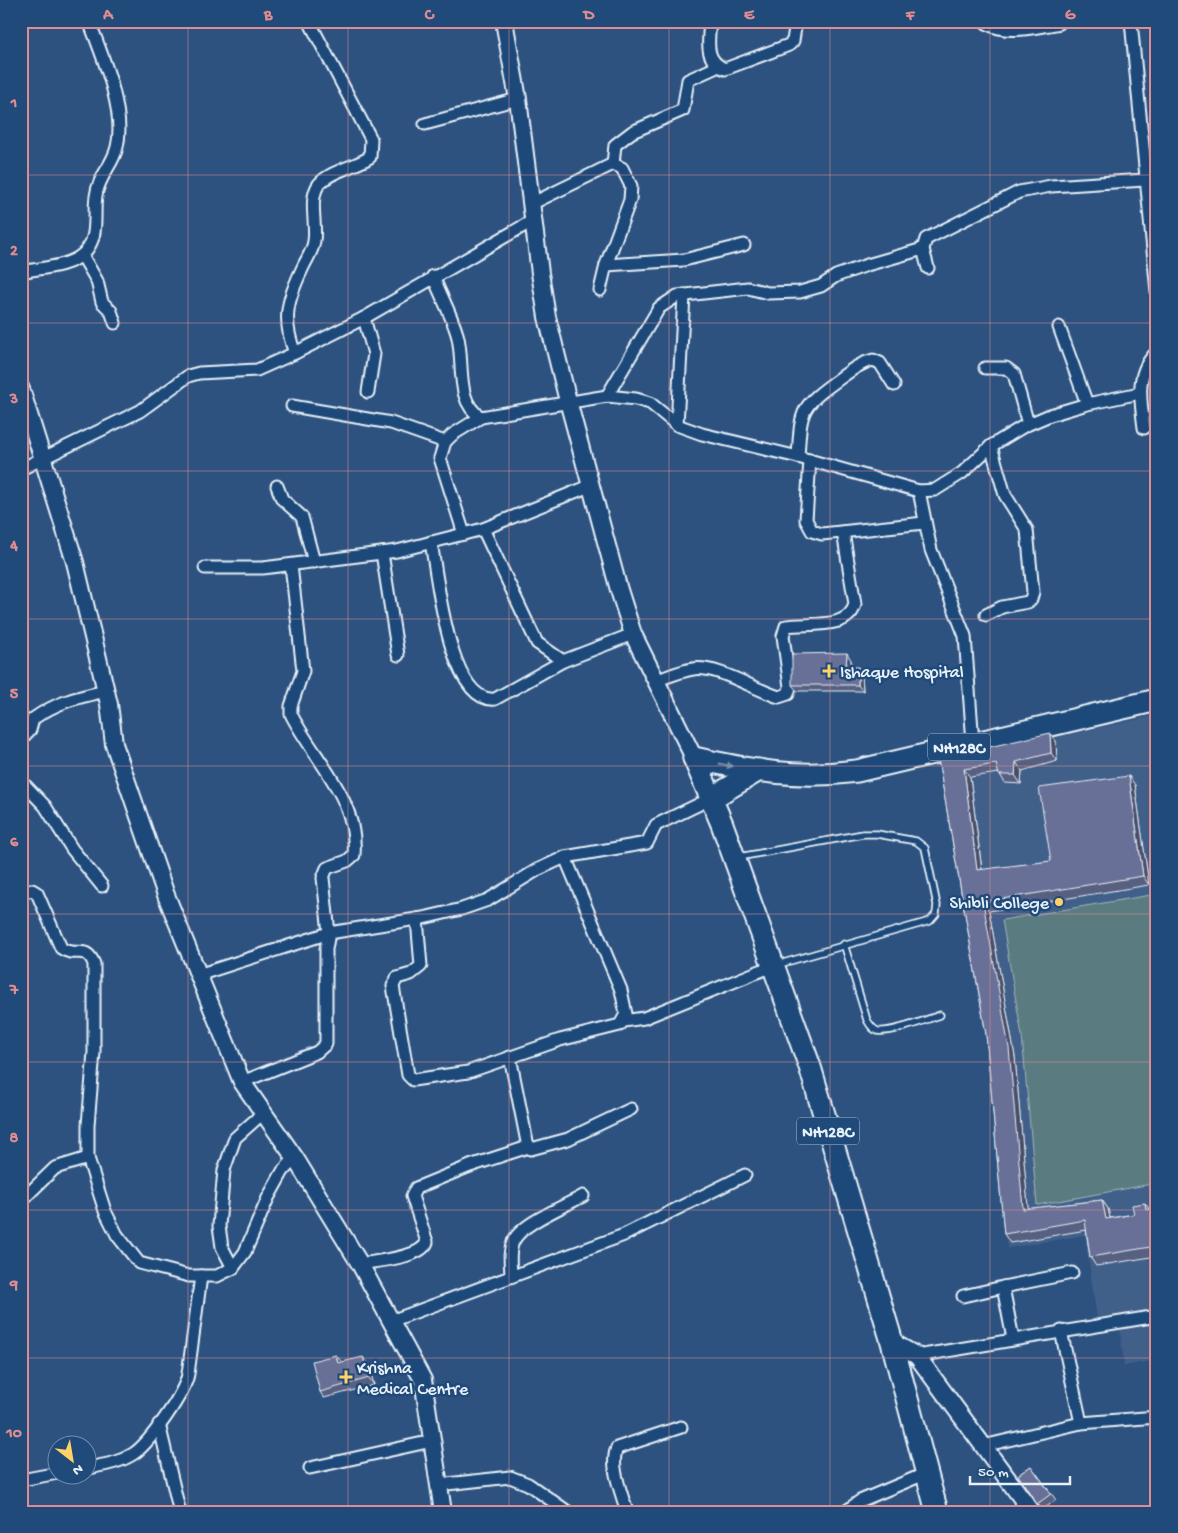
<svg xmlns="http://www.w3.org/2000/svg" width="1178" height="1533" viewBox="0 0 1178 1533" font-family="'Gochi Hand',sans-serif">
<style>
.built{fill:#415e89}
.green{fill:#5a7b80;stroke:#a1b6bc}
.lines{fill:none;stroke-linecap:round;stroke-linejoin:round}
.lane-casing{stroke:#e8f1f8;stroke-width:9}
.street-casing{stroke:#e8f1f8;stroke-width:15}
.secondary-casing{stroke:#e8f1f8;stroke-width:20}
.highway-casing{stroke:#e8f1f8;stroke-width:25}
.lane{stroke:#1f4a7a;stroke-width:5.5}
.street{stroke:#1f4a7a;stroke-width:11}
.secondary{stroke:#1f4a7a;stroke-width:16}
.highway{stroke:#1f4a7a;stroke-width:21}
.wall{fill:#596082;stroke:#e8f1f8}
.shaded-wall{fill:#484e6a;stroke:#e8f1f8}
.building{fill:#677097;stroke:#e8f1f8}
.oneway{fill:#6f8dac}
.grid{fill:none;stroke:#df8c90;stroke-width:1;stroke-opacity:0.55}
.poi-dot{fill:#ffd166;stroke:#1f4a7a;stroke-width:2}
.labels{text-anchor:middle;stroke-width:5;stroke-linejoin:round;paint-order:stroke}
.shield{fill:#1f4a7a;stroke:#acbfd2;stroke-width:1}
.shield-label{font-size:16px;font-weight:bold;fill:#e8f1f8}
.poi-label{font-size:18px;fill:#e8f1f8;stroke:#1f4a7a;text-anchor:start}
.neatline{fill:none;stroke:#df8c90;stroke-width:2}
.grid-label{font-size:16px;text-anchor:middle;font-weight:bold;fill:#df8c90}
</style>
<rect width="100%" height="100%" fill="#2d5280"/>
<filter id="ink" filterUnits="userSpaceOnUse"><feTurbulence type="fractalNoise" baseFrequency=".02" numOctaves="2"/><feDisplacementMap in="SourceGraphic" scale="10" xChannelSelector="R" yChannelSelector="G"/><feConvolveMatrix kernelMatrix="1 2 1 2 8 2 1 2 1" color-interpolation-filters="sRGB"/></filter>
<g filter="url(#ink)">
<polygon class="built" points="1157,715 1157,1360 1124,1366 1120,1328 1097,1319 1085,1235 1007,1248 986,1042 938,763"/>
<polygon class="green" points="1157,894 1157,1183 1037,1205 1022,1036 1002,920"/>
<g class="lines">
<g class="lane-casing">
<g id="lane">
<polyline points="739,857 863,834 877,834 916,841 925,848 937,905 936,914 930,921 776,965"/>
<path d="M844,944L867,1020C870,1025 873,1030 878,1031C893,1033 925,1020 940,1015"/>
</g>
</g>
<g class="street-casing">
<g id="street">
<path d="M710,21C709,40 703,60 725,69L789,45L793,41L796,21"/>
<polyline points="1131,21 1157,292"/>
<polyline points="425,124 518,99"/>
<polyline points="613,164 615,145 632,132 683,110 688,80 719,66"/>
<polyline points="531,204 613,164 622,168 631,186 630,200 606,265 600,290"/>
<polyline points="82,255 97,281 102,302 111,311 115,323"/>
<polyline points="606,265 684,260 744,245"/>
<polyline points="928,268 923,249 926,239 1019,192 1051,186 1145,180"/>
<path d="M21,272C40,268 69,267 83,254C100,238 93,216 96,196C98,177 113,165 117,147C126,111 102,55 89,21"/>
<path d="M433,276C441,296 451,314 457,334C465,359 454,402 481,417L607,396L636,399L650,403L677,425L702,434L798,457L919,491L935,490L962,473L991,446L1024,426L1050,415L1087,404L1140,393"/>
<polyline points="364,318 374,354 368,392"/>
<polyline points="1059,327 1087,404"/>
<path d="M295,353C281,318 288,298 304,265C308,257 313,250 314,241C317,224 308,199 319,184C330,171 355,167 370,157L371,139L309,21"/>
<polyline points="985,368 1006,368 1014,374 1028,424"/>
<polyline points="607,396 659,308 677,296 748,288 768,293 800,292 821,286 836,276 867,265 923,249"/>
<polyline points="292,406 391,423 445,442"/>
<polyline points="677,425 684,295"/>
<path d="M1144,428C1141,401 1134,373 1157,352"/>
<path d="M798,457C801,409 800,407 839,379C850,371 860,363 873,360L880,363L894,385"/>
<polyline points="810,460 806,520 812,531 822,534 924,523"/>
<polyline points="21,469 140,411 188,376 199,373 257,370 295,353 364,318 532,221"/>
<polyline points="277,486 282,499 302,517 314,562"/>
<polyline points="919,491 931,550 965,636 973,743"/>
<polyline points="483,529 537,643 563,661"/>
<polyline points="464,534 440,458 445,442 452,435 481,417"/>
<path d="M431,542C437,575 449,704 495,699L563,661L633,634"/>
<polyline points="382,553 398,655"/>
<polyline points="205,568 263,568 397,551 483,529 592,485"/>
<polyline points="986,615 1002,607 1028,602 1031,599 1033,592 1027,530 1005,495 991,446"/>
<path d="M655,681C667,677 680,671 693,669C717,665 755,690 779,697L788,694L790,687L783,636L786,626C807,622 849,631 855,604L843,532"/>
<path d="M21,739L30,730L33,719C56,702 79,697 106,691"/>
<polyline points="21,781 45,806 72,849 102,886"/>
<path d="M21,893L32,890L37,893L61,948C75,959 86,943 94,964V1052L88,1125V1158L105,1211L117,1235L139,1263L189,1276H217L233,1268L245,1252L268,1198L283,1171L295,1158"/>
<polyline points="417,919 421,966 411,974 397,978 393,986 408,1075 413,1080 468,1072 560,1040 620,1025 626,1014 621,990 565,857"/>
<polyline points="198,975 329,933 423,918 462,909 488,900 537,870 565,857 647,843 656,825 712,798"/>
<polyline points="624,1021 644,1018 775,965"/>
<polyline points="510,1057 527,1142 531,1149 568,1139 631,1109"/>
<path d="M242,1082L317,1052L326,1044V949L329,933L323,878L327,868L347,861L354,855C359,799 314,760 291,714V706L303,671L291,565"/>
<polyline points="21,1201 55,1168 88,1158"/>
<path d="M360,1264C377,1261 421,1258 427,1242L412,1196L416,1188L470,1166L528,1147"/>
<polyline points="233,1268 222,1247 219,1226 224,1170 235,1138 263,1113"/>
<path d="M511,1276C511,1265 508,1253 513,1242C520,1224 565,1206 583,1196"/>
<polyline points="963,1296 1003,1287"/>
<polyline points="391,1321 624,1235 745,1175"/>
<polyline points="1061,1331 1081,1423"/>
<polyline points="1013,1339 1003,1287 1072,1273"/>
<polyline points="917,1356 1157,1316"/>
<polyline points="159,1424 179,1509"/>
<polyline points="983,1446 1081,1423 1157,1417"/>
<path d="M88,1468C103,1465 119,1463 133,1454C149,1444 185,1393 188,1374L201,1276"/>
<polyline points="310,1468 432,1441"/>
<polyline points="21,1480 58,1473"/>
<polyline points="438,1485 510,1477 528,1484 568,1512"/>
<path d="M627,1512C622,1494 609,1465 617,1448L681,1427"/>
<polyline points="845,1512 860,1501 927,1473"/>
</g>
</g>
<g class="secondary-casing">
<g id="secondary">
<polyline points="504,21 518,99 540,273 547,317 568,401 619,590 633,634 694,758"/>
<path d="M988,21C1007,33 1037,24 1058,21"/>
<polyline points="21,389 75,562 109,704 114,744 166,895 242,1082 295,1158 360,1264 423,1380 443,1512"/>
<polyline points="892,1342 917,1356 1032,1512"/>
</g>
</g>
<g class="highway-casing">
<g id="highway">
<polyline points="694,758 722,824 810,1067 892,1342 937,1512"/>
<path d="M694,758C752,771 798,779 857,771L1157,700"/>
<polyline points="712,798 759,770"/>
</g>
</g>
<use href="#lane" class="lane"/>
<use href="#street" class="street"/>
<use href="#secondary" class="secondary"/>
<use href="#highway" class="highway"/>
</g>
<g class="wall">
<polygon points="851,660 851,667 862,674 863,691 797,691 792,685"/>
<polygon points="1056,741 1057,761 1022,771 1021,784 1005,783 999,773 970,777 982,870 1051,861 1135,785 1149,885 989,911 1015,1057 1028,1209 1102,1200 1108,1209 1110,1218 1134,1214 1145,1203 1149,1209 1157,1208 1157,1256 1096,1266 1090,1257 1086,1230 1010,1243 1004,1234 986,1034 938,759"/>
<polygon points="341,1361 341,1363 368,1363 374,1385 324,1398 320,1392"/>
<polygon points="1031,1466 1056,1500 1042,1510 1018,1475"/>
</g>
<g class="shaded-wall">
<polygon points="847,653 851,660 851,674 846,667"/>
<polygon points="858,667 862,674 863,691 858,685"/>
<polygon points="1050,733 1056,741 1057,761 1051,753"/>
<polygon points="1016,762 1022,771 1021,784 1015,775"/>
<polygon points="964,769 970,777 983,879 977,870"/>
<polygon points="1129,776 1135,785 1149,885 1143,876"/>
<polygon points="983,902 989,911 1015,1057 1029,1218 1023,1209"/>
<polygon points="1102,1200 1108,1209 1112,1228 1106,1219"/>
<polygon points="1145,1203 1151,1212 1146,1210"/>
<polygon points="336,1355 341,1361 343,1370 338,1363"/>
<polygon points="363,1357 368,1363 374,1385 369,1378"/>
</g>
<g class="building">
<polygon points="847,653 846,667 858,667 858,685 792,685 792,654"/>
<polygon points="1050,733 1051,753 1016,762 1015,775 999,775 996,764 964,769 977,870 1051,861 1039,788 1129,776 1143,876 983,902 1009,1048 1023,1209 1102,1200 1106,1219 1134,1214 1132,1205 1145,1203 1146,1210 1157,1208 1157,1246 1090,1257 1085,1220 1004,1234 986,1034 938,759"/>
<polygon points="336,1355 338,1363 363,1357 369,1378 320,1392 312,1361"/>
<polygon points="1031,1466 1051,1494 1037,1504 1018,1475"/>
</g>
<defs><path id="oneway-solid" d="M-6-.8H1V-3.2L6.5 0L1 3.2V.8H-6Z" transform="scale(1.25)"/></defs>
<use class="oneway" href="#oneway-solid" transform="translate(726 765) rotate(12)"/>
</g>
<path class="grid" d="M188,21V1512M348,21V1512M509,21V1512M669,21V1512M830,21V1512M990,21V1512M21,175H1157M21,323H1157M21,471H1157M21,619H1157M21,766H1157M21,914H1157M21,1062H1157M21,1210H1157M21,1358H1157"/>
<g class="poi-dot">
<path d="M826.5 663.5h5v5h5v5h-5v5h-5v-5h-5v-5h5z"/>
<circle cx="1059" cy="902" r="5"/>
<path d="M343.5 1369.5h5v5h5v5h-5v5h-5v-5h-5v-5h5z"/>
</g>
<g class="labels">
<g class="shield">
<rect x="928" y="733.5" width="62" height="27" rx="4"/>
<rect x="797" y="1117.5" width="62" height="27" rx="4"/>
</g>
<g class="shield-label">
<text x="959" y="753">NH128C</text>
<text x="828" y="1137">NH128C</text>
</g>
<g class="poi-label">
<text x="840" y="677">Ishaque Hospital</text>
<text x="1049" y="908" text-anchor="end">Shibli College</text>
<text x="357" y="1373">Krishna<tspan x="357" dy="21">Medical Centre</tspan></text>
</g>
</g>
<rect width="1178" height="1533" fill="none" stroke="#1f4a7a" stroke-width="55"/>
<g transform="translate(72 1460) rotate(149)"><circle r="24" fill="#1f4a7a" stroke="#6f8dac"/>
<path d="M0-4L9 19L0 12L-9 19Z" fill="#ffd166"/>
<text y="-8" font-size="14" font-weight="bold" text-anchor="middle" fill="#e8f1f8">N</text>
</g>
<path d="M970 1476v8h100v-8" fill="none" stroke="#e8f1f8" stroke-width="2.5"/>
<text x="978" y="1476" font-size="15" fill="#e8f1f8" stroke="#1f4a7a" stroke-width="4" paint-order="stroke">50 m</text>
<rect x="28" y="28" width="1122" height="1478" class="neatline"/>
<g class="grid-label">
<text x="108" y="19">A</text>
<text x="268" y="19">B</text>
<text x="429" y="19">C</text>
<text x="589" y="19">D</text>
<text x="749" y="19">E</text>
<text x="910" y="19">F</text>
<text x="1070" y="19">G</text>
<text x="14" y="107">1</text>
<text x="14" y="255">2</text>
<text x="14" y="403">3</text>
<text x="14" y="550">4</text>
<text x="14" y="698">5</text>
<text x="14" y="846">6</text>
<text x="14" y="994">7</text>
<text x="14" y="1142">8</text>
<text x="14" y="1289">9</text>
<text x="14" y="1437">10</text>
</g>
</svg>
